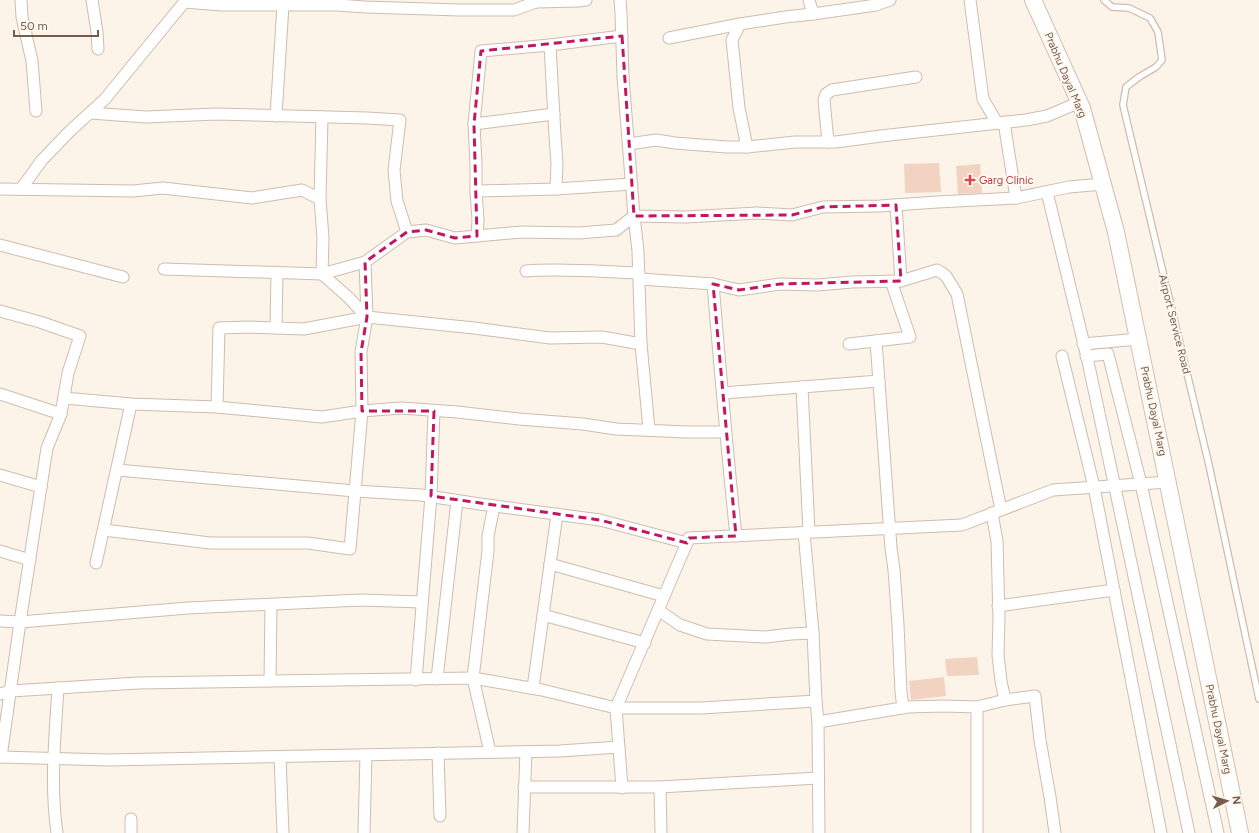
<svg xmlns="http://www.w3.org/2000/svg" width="1259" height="833" viewBox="0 0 1259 833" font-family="Figtree,sans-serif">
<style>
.building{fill:#f2d3c1}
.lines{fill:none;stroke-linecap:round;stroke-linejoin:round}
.lane-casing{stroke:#cfbcae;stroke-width:8}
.street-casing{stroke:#cfbcae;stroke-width:13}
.secondary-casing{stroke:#d4beae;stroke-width:18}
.lane{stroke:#fff;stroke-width:5.5}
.street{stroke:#fff;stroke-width:11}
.secondary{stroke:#fff;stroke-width:16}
.marked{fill:none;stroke:#c2185b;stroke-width:3;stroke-dasharray:8 5;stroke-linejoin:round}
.health-dot{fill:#e0444e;stroke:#fff9f0;stroke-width:1.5}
.labels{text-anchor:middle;stroke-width:4;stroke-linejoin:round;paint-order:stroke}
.street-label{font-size:11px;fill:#775b4c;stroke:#fff9f0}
.health-label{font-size:11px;fill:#be3a42;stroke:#fff9f0;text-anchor:start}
</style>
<rect width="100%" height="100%" fill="#fcf4e9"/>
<g class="building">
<polygon points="939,163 941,192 905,193 904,164"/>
<polygon points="980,164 982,193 958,194 956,166"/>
<polygon points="977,657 979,675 947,676 945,659"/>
<polygon points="944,677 946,696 911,700 909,681"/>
</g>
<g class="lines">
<g class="lane-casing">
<polyline id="lane" points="1104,0 1112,7 1129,8 1150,18 1158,32 1162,60 1156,67 1139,77 1126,87 1123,105 1209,465 1259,699"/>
</g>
<g class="street-casing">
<g id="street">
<polyline points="21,0 22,17 32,61 36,111"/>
<polyline points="92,0 97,32 98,49"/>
<polyline points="536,0 536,2 578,1 586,0"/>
<polyline points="620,0 621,13 623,77 634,216 686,217 757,213 792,215 823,207 880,206 937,202 1016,198 1069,187 1103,184"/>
<polyline points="809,0 813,14 876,5 890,0"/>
<polyline points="970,0 983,99 997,123"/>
<polyline points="184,2 222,5 337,5 365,7 459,10 514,10 536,2"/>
<polyline points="669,38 740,24"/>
<polyline points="90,113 146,117 216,114 367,118 400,120 394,170 397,201 407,232"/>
<polyline points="276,116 283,5"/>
<polyline points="1004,122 1016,198"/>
<polyline points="474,124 554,114"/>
<polyline points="828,142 824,100 826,94 832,90 916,77"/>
<polyline points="629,144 656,140 675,143 727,147 747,147 739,108 732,40 740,24 785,17 813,14"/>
<polyline points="747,147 795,142 836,142 881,136 1026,120 1047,116 1080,102"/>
<polyline points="0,189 133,191 163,188 252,198 302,190 320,199 323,238 322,274"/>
<polyline points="21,189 42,160 70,131 105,99 186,0"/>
<polyline points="556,189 632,184"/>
<polyline points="476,191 476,164 474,124 481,51 550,45"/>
<polyline points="1047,192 1087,357 1189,833"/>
<polyline points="320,199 322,117"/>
<polyline points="896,205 901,281"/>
<polyline points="634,216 638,251 641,344 649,429"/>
<polyline points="477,236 478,220 476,191 556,189 557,163 555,136 550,45 622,36"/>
<polyline points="0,245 123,277"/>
<polyline points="164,269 322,274 365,262"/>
<path d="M526,271C564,268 602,272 639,273"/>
<polyline points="322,274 348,297 367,317"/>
<path d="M640,279L713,284C720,368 727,452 736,536"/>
<polyline points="713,284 739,290 780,284 817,285 852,282 901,281 937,270 942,273 946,276 957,294 1001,510"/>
<polyline points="0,311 40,322 80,336 68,373 61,414 47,448 20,622 1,757"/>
<polyline points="367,317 365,262 407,232 426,230 455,238 522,232 579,233 616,230 634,216"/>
<polyline points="276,328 277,272"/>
<polyline points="876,341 891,548 894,570 898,625 901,692 903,708"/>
<polyline points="641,344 602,337 550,338 474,328 367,317 361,352 362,411 401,408 457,412 519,419 583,424 616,429 687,432 725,432"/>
<polyline points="849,344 910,337 891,281"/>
<polyline points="1083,344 1139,339"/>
<polyline points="1062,356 1094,487 1161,833"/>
<polyline points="1086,356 1108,354 1141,484 1218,833"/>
<polyline points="723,393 802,387"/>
<polyline points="0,394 61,414"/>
<polyline points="64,398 131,404 217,407 322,417 362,411 350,549 308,543 210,543 104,530"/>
<polyline points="217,407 219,328 250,327 304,329 367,317"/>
<polyline points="117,470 355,491 421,495 480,504 600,520 687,543"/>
<polyline points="0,475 41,487"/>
<polyline points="992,513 997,541 999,619 998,655 1001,681 1005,700"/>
<polyline points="804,532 813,633 816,701"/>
<polyline points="809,532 802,387 879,381"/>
<polyline points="0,551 30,560"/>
<polyline points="96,563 131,404"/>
<polyline points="550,564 664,596"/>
<polyline points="998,606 1114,590"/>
<polyline points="658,610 680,625 707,634 766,637 791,634 813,633"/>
<polyline points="543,615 645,643"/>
<polyline points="0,621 20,622 188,608 361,600 422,602"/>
<polyline points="437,679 457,501"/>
<polyline points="416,680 431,496 434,411"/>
<polyline points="270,681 271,605"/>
<polyline points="533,688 557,514"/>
<polyline points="0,694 11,691 138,683 473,678 542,690 616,708 701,708 816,701 818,722 819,833"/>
<polyline points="818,722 908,707 943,706 977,707 1005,700 1035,696 1040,740 1045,769 1050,797 1055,833"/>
<polyline points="490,752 473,678 488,551 488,536 494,506"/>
<polyline points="438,753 440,816"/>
<polyline points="0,757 109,760 560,751 619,747"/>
<polyline points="280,757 283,833"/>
<polyline points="524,787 660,787 818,778"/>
<polyline points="660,787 661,833"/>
<polyline points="622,788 616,708 689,538 962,525 1053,490 1168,482"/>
<path d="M57,833C50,784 55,737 58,688"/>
<polyline points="131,833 131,819"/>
<polyline points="364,833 366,755"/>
<polyline points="523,833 526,752"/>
<polyline points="977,833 977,707"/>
</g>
</g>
<g class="secondary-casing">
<polyline id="secondary" points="1033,0 1082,108 1116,232 1240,833"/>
</g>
<use href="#lane" class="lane"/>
<use href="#street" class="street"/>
<use href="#secondary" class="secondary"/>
</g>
<path class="marked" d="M622,36L634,216L792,215L823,207L896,205L901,281L780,284L739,290L713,284L736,536L689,538L687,543L600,520L431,496L434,411H362L361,352L367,317L365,262L407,232L426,230L455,238L477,236L474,124L481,51Z"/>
<path class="health-dot" d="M968 174h4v4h4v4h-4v4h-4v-4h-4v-4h4z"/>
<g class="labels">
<g class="street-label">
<text transform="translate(1066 75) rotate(67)" y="4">Prabhu Dayal Marg</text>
<text transform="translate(1175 324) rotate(76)" y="4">Airport Service Road</text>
<text transform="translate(1154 411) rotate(78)" y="4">Prabhu Dayal Marg</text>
<text transform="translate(1219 729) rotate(78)" y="4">Prabhu Dayal Marg</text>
</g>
<g class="health-label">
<text x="979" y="184">Garg Clinic</text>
</g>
</g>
<g transform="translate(1227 801) rotate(85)" stroke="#fff9f0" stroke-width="3" paint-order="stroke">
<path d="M0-3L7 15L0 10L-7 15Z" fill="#775b4c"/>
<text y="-6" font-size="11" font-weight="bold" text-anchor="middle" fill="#775b4c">N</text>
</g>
<path d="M14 30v6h84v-6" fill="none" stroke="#775b4c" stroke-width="2"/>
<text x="20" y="30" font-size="12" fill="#775b4c" stroke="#fff9f0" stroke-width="3" paint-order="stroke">50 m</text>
</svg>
